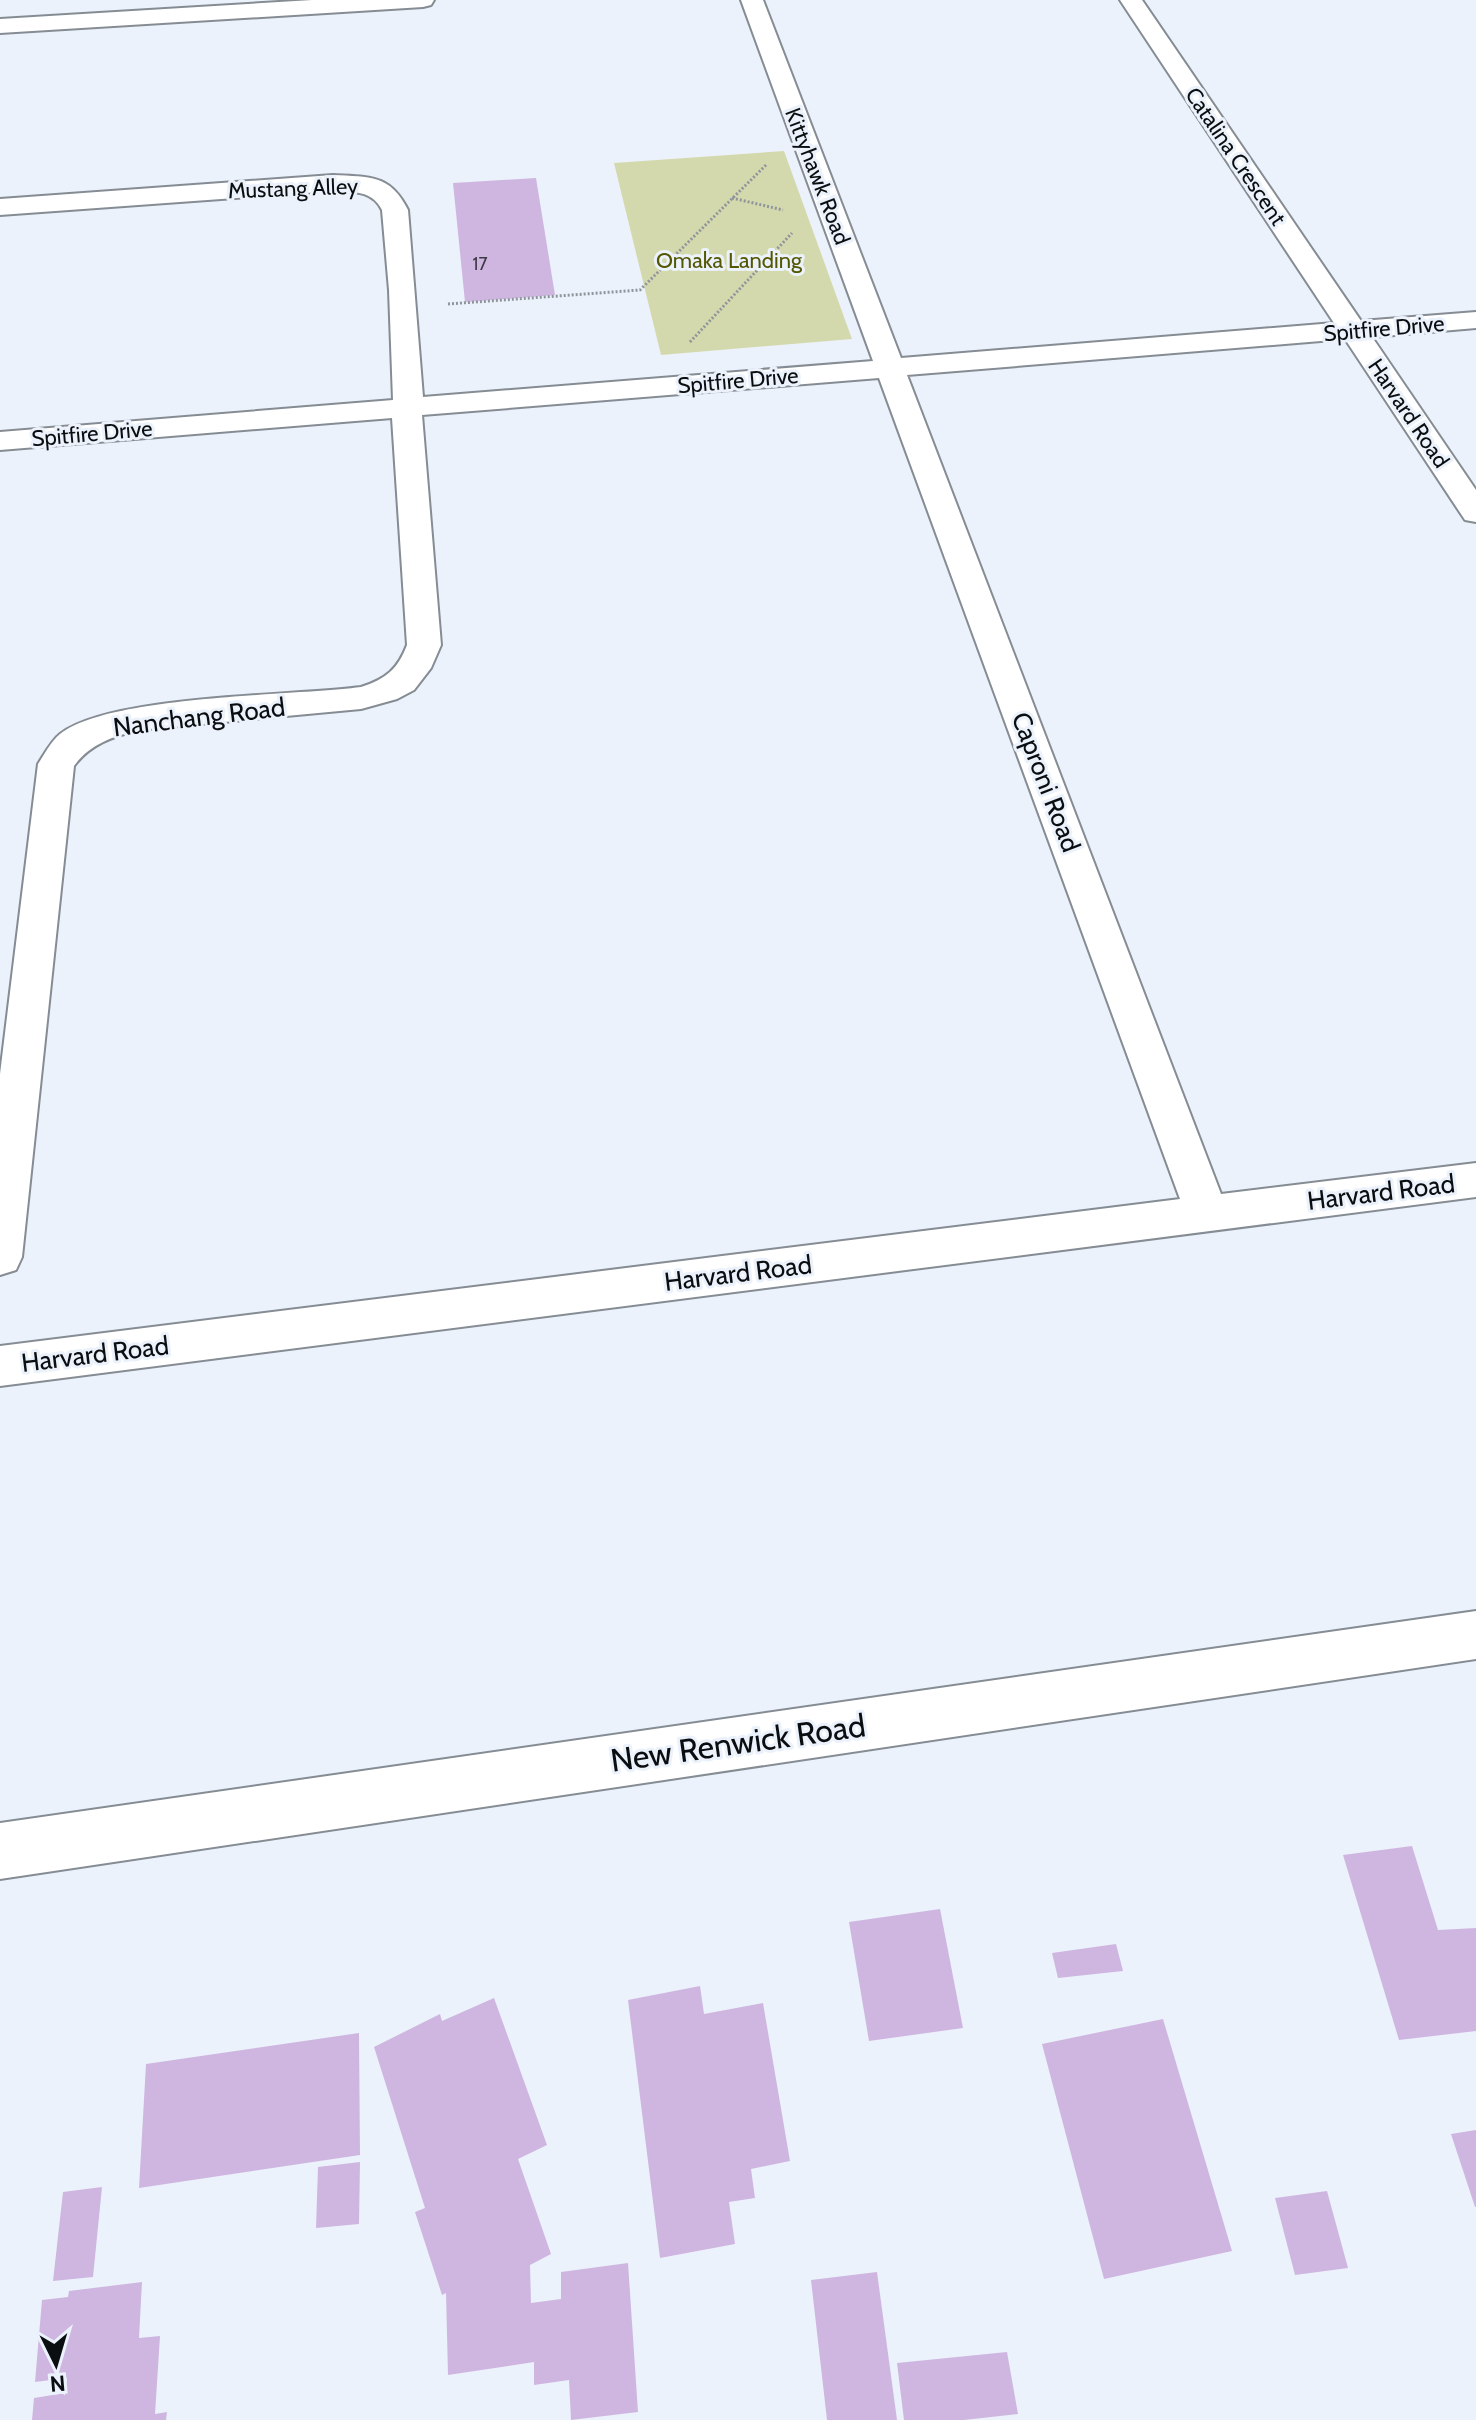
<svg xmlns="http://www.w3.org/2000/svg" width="1476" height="2420" viewBox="0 0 1476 2420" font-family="Cabin,sans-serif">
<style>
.green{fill:#d4d9ad}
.building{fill:#cfb6e1}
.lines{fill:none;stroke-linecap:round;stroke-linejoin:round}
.minor-casing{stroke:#858c93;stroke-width:4}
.path{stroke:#90959c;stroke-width:3;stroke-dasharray:2 2;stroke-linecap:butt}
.minor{fill:#fff;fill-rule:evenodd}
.labels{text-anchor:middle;stroke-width:6;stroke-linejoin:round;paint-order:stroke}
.far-number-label{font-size:18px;fill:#3c3844}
.far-street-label{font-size:22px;fill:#0b0e10;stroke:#ebf2fb}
.far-park-label{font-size:22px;fill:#545702;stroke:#ebf2fb}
.street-label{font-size:26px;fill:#0b0e10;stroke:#ebf2fb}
.near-street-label{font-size:32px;fill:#0b0e10;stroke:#ebf2fb}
</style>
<rect width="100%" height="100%" fill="#ebf2fb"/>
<polygon class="green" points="784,151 852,339 661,355 614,163"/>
<g class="building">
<polygon points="536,178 555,295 465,302 453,183"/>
<polygon points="1412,1846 1438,1930 1476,1928 1476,2031 1399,2040 1343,1855"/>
<polygon points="940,1909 963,2028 869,2041 849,1922"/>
<polygon points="1116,1944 1123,1971 1058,1978 1052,1953"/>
<polygon points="700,1986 704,2014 763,2003 790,2161 751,2169 755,2198 729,2202 735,2244 660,2258 628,2000"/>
<polygon points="494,1998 547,2145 518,2159 551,2254 530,2265 531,2303 561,2299 561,2272 628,2263 638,2412 571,2420 569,2380 534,2385 534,2362 448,2375 446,2293 442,2295 415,2212 425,2208 374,2047 440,2014 442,2021"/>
<polygon points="1163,2019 1232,2251 1104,2279 1042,2044"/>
<polygon points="359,2033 360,2155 139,2188 146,2064"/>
<polygon points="1476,2130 1476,2207 1475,2207 1451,2134"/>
<polygon points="360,2162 359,2224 316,2228 318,2167"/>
<polygon points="102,2187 93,2277 53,2281 63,2192"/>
<polygon points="1327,2191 1348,2268 1295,2275 1275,2198"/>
<polygon points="877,2272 897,2420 827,2420 811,2280"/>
<polygon points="142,2282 139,2338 160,2336 155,2414 167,2412 166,2420 32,2420 34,2398 65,2393 67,2378 35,2382 42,2300 68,2297 69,2291"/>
<polygon points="1007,2352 1018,2414 964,2420 904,2420 897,2363"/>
</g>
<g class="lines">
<g class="minor-casing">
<g id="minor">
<polygon points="312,0 434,0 431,5 423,7 0,33 0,19"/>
<path d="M741,0H763L901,358L1334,323L1120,0H1142L1361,321L1476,312V328L1372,337L1476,490V522L1465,520L1345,339L907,375L1221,1194L1476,1163V1197L0,1386V1346L1180,1199L879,378L422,415L441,645L431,668L414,690L397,699L361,709L138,730C112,737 90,744 74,766L22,1257L16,1270L0,1275V1074L38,764C44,755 51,741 60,734C110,695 292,696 361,687C386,679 398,669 407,645L392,418L0,450V432L393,400L389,290L382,210C372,190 353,192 333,191L0,215V199L333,175C370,177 390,174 408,210L423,397L873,361Z"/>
<polygon points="1476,1611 1476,1659 0,1879 0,1823"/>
</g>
</g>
<g class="path">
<polyline points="732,198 783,210"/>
<polyline points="448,304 640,290 766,165"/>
<polyline points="690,342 792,233"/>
</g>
<use href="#minor" class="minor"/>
</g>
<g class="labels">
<g class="far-number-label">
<text x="480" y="270">17</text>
</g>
<g class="far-street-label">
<text transform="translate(1236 156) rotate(56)" y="8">Catalina Crescent</text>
<text transform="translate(818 176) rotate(69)" y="8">Kittyhawk Road</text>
<text transform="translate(293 188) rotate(-2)" y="8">Mustang Alley</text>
<text transform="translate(1384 328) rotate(-5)" y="8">Spitfire Drive</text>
<text transform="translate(738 380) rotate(-5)" y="8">Spitfire Drive</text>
<text transform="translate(1409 413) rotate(56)" y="8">Harvard Road</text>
<text transform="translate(92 433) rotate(-5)" y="8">Spitfire Drive</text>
</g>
<g class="far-park-label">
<text x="729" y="268">Omaka Landing</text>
</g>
<g class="street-label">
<text transform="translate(199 717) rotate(-7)" y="9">Nanchang Road</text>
<text transform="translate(1046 782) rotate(69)" y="9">Caproni Road</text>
<text transform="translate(1381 1192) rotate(-7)" y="9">Harvard Road</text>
<text transform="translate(738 1273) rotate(-7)" y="9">Harvard Road</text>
<text transform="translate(95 1354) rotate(-7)" y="9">Harvard Road</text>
</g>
<g class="near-street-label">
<text transform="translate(738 1743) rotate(-8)" y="11">New Renwick Road</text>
</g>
</g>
<g transform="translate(56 2364) rotate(175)" stroke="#ebf2fb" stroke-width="6" paint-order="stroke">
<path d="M0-6L14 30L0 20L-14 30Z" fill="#0b0e10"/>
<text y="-12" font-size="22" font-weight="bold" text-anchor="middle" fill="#0b0e10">N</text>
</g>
</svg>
